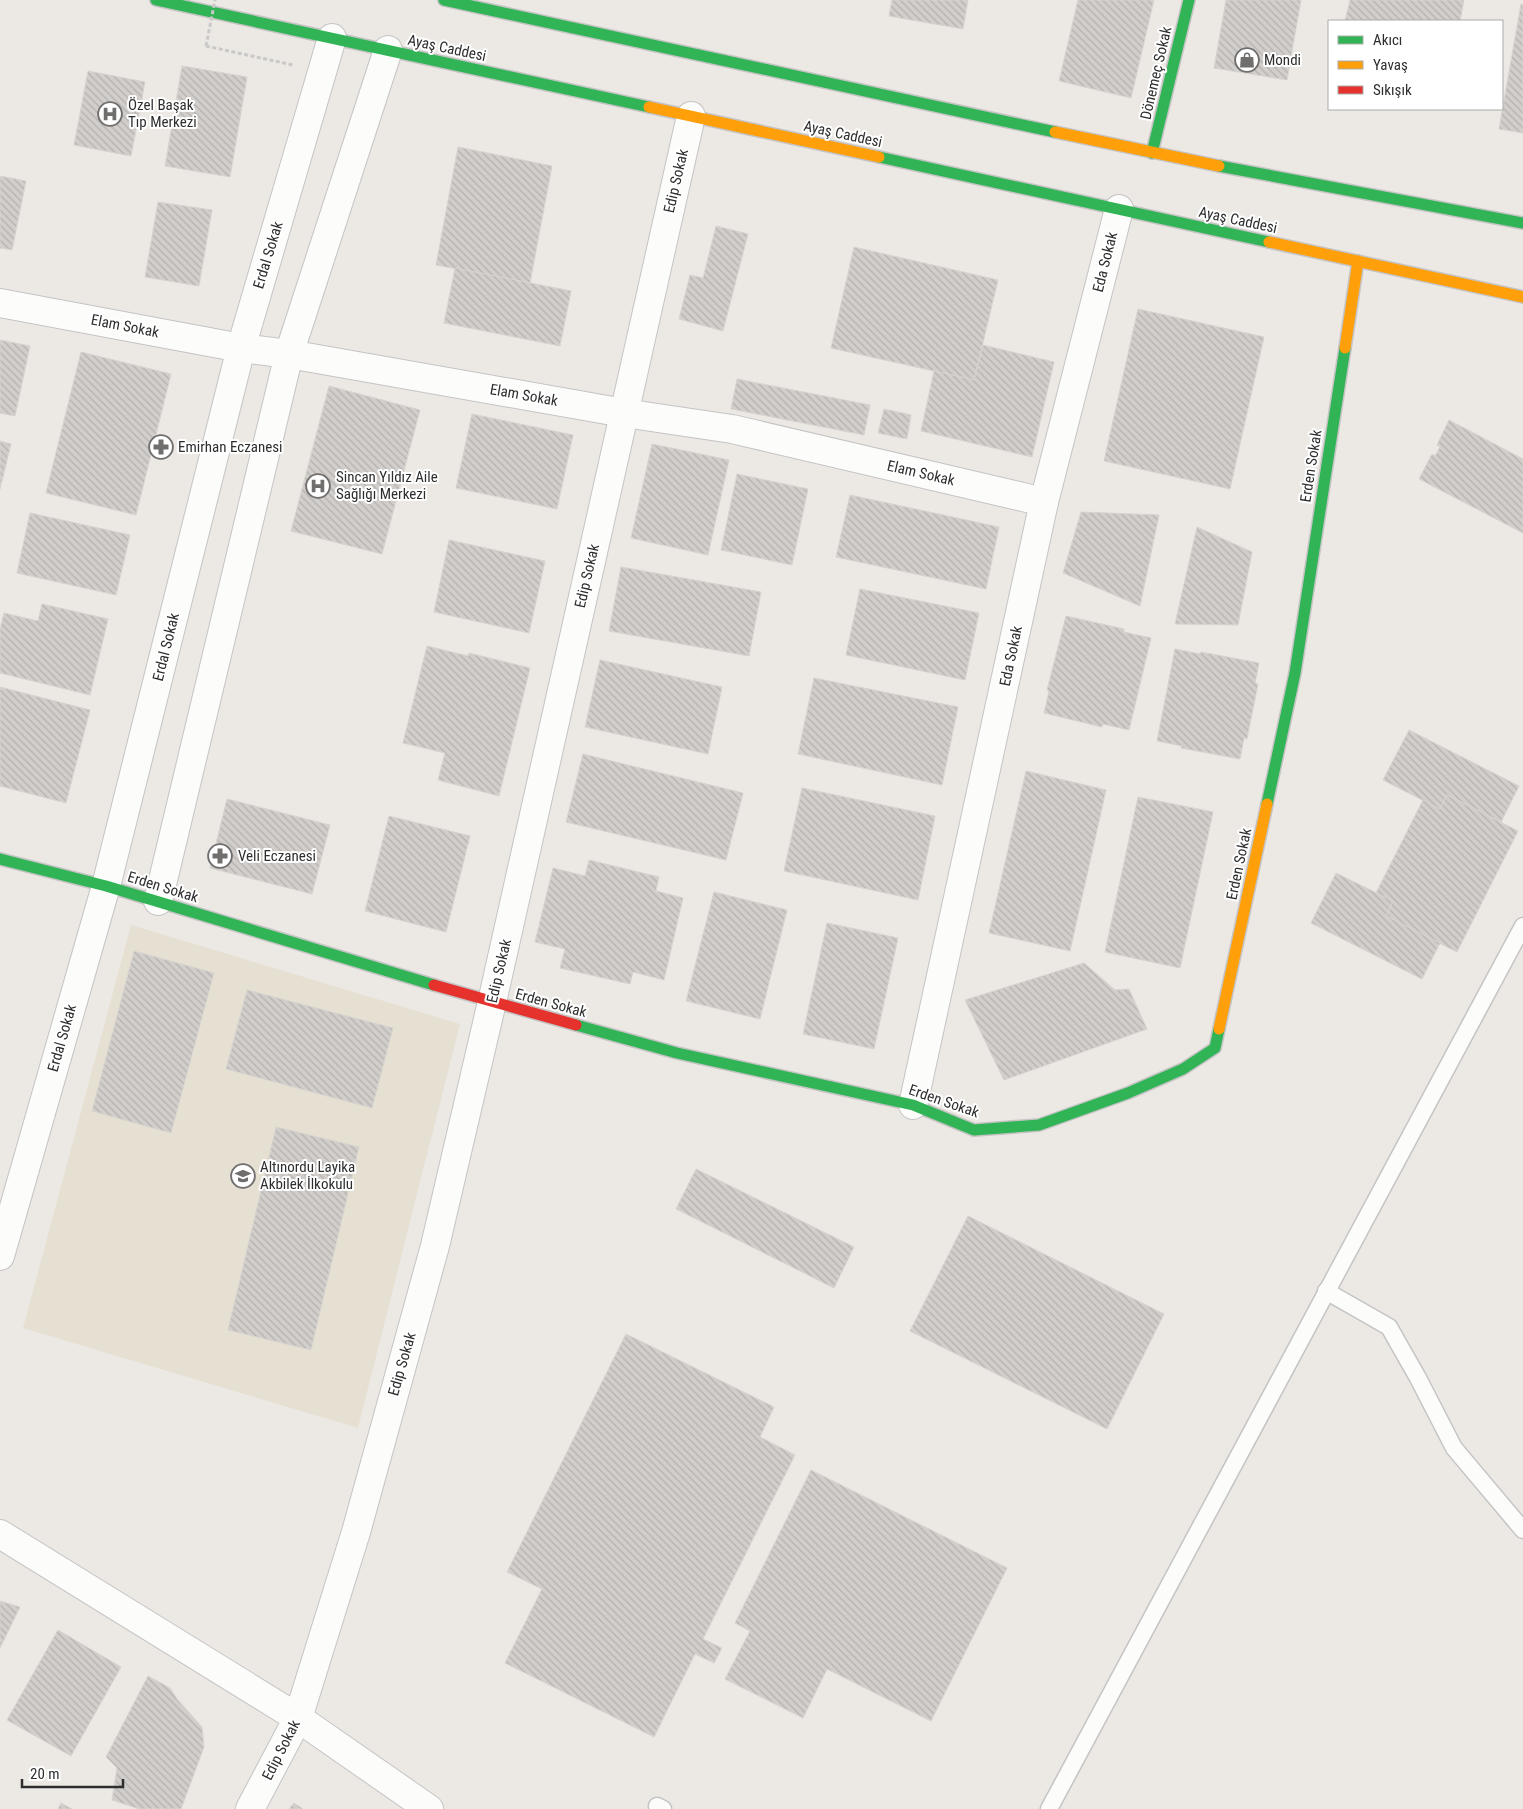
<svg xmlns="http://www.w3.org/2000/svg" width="1523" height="1809" viewBox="0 0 1523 1809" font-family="'Roboto Condensed',sans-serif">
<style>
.education{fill:#e6e0d3}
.building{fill:url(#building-back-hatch);stroke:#d7d4d0}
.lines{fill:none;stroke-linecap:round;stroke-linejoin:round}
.lane-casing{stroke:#c5c4c5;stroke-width:19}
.street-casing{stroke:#c5c4c5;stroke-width:30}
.fast-casing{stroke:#c5c4c5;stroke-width:14}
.slow-casing{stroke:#c5c4c5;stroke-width:14}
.jam-casing{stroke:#c5c4c5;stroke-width:14}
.path{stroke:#c9c9c8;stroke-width:3;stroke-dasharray:4 2.5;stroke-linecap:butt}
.lane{stroke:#fcfcfb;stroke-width:16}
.street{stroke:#fcfcfb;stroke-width:28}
.fast{stroke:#30b455;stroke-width:11}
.slow{stroke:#ff9f0a;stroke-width:11}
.jam{stroke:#e5322d;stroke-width:11}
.path-bridge{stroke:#c9c9c8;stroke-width:3;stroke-dasharray:4 2.5;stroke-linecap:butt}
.labels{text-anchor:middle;stroke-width:4;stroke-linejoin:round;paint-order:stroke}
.street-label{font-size:15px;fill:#2e2e2e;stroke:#fff}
.poi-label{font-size:15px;fill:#2e2e2e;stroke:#fff;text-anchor:start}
</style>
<defs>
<pattern id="building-back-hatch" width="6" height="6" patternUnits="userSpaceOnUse" patternTransform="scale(1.25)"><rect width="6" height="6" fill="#d1cecb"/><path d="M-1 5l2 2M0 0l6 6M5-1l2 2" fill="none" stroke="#b4b1af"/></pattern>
</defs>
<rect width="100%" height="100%" fill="#ece8e4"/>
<polygon class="education" points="131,925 460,1024 358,1428 23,1328"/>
<g class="building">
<polygon points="892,0 968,0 963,29 889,16"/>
<polygon points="1078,0 1154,0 1131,98 1059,81"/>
<polygon points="1226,0 1301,0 1287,80 1214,68"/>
<polygon points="1350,0 1464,0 1460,21 1345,21"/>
<polygon points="1521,4 1523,5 1523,133 1499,129"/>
<polygon points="182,66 247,77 230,177 165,166"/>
<polygon points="88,71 145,82 131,156 74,145"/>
<polygon points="458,147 552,166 530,283 436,265"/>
<polygon points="0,176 26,181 12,250 0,248"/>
<polygon points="158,202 212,210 199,286 145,277"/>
<polygon points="716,226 748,234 723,331 679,319 690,275 703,278"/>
<polygon points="854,247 998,280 974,380 831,348"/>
<polygon points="455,268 571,291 560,346 444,323"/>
<polygon points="1138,309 1264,337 1230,489 1104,461"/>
<polygon points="0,340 30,346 15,416 0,413"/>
<polygon points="983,345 1054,362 1032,457 921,431 934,371 974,380"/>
<polygon points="81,352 171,374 136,515 46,493"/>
<polygon points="737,379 870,405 864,435 731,409"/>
<polygon points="329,386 420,410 382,554 291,531"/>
<polygon points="884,409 911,415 907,439 878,433"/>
<polygon points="472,414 573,435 557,509 456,488"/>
<polygon points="1449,420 1523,459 1523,533 1419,479 1432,454 1435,456 1440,447 1437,445"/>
<polygon points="0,441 11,444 0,489"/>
<polygon points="652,444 729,460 708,555 631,538"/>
<polygon points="737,474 808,489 792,565 721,550"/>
<polygon points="850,495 999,527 986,589 836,557"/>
<polygon points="1081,512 1159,515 1140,606 1063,573"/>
<polygon points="30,513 130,535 116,595 17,573"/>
<polygon points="1197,527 1252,552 1238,625 1175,624"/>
<polygon points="449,540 545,561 529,633 434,612"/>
<polygon points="621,567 761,592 749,656 609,631"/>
<polygon points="860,589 979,613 965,680 846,655"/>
<polygon points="42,604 108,619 90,695 0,673 0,629 4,613 38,621"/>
<polygon points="1066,616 1124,629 1124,632 1151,638 1129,730 1103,724 1102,727 1044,713 1049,691 1047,690"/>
<polygon points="427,646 468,656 469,653 530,668 499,796 438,780 445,753 403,743"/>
<polygon points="1175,649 1200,654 1201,652 1259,663 1255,683 1258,684 1247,739 1244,738 1240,759 1181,748 1182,746 1157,741"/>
<polygon points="600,660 722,687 708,754 585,727"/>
<polygon points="814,678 958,707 942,785 798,754"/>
<polygon points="0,687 90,710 66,803 0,786"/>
<polygon points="1409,730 1519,786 1501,822 1447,795 1440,809 1383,780"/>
<polygon points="583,754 743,793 726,860 566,822"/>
<polygon points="1026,771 1106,790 1070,951 989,933"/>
<polygon points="802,788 935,816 918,900 784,871"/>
<polygon points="1447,795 1518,831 1457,952 1386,916 1393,901 1376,893 1423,800 1440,809"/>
<polygon points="1138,797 1213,812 1180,968 1105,952"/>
<polygon points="227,799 330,825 312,894 210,868"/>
<polygon points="389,816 470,836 446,932 365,911"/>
<polygon points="589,860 659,877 656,891 683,898 664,980 633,972 630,984 560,968 565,949 535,942 553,868 585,876"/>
<polygon points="1336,873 1393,901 1386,916 1440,943 1422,979 1311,923"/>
<polygon points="714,892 787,910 760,1019 686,1001"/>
<polygon points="827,923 898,938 874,1049 803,1034"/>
<polygon points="134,951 214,973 171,1133 92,1111"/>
<polygon points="1084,963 1115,990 1129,989 1147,1029 1004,1080 965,1000"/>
<polygon points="247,990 393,1028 372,1108 226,1069"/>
<polygon points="276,1127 359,1147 311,1350 228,1330"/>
<polygon points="696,1169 854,1247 834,1288 676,1209"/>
<polygon points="968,1216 1164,1314 1107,1429 910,1331"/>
<polygon points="626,1334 774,1407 760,1437 795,1455 703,1639 722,1648 714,1663 695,1654 654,1737 505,1663 542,1589 507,1572"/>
<polygon points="811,1470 1007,1568 931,1721 827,1669 803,1718 725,1679 750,1631 735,1623"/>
<polygon points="0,1601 20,1607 0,1648"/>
<polygon points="58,1630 121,1667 71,1756 7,1720"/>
<polygon points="148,1676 170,1688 177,1699 202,1727 204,1747 181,1809 139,1809 112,1800 117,1768 106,1757"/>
<polygon points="61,1803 72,1809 58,1809"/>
<polygon points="294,1803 303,1809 289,1809"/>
</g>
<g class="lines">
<g class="lane-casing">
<g id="lane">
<polyline points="1326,1291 1389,1327 1418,1378 1454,1448 1523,1530"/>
<polyline points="657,1806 663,1809"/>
<polyline points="1049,1809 1523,926"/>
</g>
</g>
<g class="street-casing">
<g id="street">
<polyline points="0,303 241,348 289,354 624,413 732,429 1044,502"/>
<polyline points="158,901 289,354 388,50"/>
<polyline points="913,1105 1044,502 1119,209"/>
<polyline points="0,1256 106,886 241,348 332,38"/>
<polyline points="0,1534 298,1718 429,1809"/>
<polyline points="250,1809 298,1718 356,1532 435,1246 492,1002 691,116"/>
</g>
</g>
<g class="fast-casing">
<g id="fast">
<polyline points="156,0 649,107"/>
<polyline points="444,0 1055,132"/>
<polyline points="1152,153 1189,0"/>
<polyline points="879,157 1269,242"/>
<polyline points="1219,166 1523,223"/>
<polyline points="1267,804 1295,673 1345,348"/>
<polyline points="0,859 106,886 434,985"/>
<polyline points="576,1025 677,1053 913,1105 974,1130 1039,1125 1128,1093 1183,1069 1215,1048 1219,1029"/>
</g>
</g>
<g class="slow-casing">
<g id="slow">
<polyline points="649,107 879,157"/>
<polyline points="1055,132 1219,166"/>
<polyline points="1269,242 1523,297"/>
<polyline points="1345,348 1358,261"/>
<polyline points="1219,1029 1267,804"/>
</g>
</g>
<g class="jam-casing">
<polyline id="jam" points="434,985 576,1025"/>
</g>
<polyline class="path" points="206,46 293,65"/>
<use href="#lane" class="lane"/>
<use href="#street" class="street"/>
<use href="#fast" class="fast"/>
<use href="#slow" class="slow"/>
<use href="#jam" class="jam"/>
<polyline class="path-bridge" points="206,46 215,0"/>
</g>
<defs>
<g id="shop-ring" transform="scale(1.25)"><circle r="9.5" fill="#fff" stroke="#706f6e" stroke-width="1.5"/><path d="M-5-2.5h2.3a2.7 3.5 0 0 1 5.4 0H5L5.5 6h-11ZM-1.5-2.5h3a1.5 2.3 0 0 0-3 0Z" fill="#706f6e"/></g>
<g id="hospital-ring" transform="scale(1.25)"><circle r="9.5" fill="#fff" stroke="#706f6e" stroke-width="1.5"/><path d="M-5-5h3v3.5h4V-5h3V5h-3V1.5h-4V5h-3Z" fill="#706f6e"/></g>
<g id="pharmacy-ring" transform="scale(1.25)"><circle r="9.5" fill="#fff" stroke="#706f6e" stroke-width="1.5"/><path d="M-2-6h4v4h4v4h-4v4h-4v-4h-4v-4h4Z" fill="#706f6e"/></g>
<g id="school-ring" transform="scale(1.25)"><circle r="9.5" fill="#fff" stroke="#706f6e" stroke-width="1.5"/><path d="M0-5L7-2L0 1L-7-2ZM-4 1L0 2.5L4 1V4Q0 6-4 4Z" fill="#706f6e"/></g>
</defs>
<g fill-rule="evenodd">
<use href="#shop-ring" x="1247" y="60"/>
<use href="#hospital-ring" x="110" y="114"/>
<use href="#pharmacy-ring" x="161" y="447"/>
<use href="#hospital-ring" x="318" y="486"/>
<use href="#pharmacy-ring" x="220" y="856"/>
<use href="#school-ring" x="243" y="1176"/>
</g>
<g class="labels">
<g class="street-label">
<text transform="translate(447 48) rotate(12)" y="5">Ayaş Caddesi</text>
<text transform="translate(1156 73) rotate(-77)" y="5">Dönemeç Sokak</text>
<text transform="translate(843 134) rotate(12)" y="5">Ayaş Caddesi</text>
<text transform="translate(676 181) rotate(-77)" y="5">Edip Sokak</text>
<text transform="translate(1238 220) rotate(12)" y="5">Ayaş Caddesi</text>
<text transform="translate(268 255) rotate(-73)" y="5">Erdal Sokak</text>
<text transform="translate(1105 262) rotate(-76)" y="5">Eda Sokak</text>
<text transform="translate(125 326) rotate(11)" y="5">Elam Sokak</text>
<text transform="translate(524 395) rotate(10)" y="5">Elam Sokak</text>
<text transform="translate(1311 466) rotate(-81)" y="5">Erden Sokak</text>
<text transform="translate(921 473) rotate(13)" y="5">Elam Sokak</text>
<text transform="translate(587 576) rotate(-77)" y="5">Edip Sokak</text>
<text transform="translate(166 647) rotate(-76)" y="5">Erdal Sokak</text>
<text transform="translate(1011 656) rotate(-78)" y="5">Eda Sokak</text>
<text transform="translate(1239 864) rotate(-78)" y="5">Erden Sokak</text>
<text transform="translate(163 887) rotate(17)" y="5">Erden Sokak</text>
<text transform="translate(499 971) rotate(-77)" y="5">Edip Sokak</text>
<text transform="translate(551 1003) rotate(15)" y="5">Erden Sokak</text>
<text transform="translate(62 1038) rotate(-74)" y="5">Erdal Sokak</text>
<text transform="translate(944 1101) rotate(19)" y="5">Erden Sokak</text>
<text transform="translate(402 1364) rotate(-74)" y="5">Edip Sokak</text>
<text transform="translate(281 1750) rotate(-63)" y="5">Edip Sokak</text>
</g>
<g class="poi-label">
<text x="1264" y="65">Mondi</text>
<text x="128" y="110">Özel Başak<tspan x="128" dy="17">Tıp Merkezi</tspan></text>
<text x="178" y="452">Emirhan Eczanesi</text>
<text x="336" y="482">Sincan Yıldız Aile<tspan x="336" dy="17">Sağlığı Merkezi</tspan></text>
<text x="238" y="861">Veli Eczanesi</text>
<text x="260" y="1172">Altınordu Layika<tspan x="260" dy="17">Akbilek İlkokulu</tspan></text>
</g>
</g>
<rect x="1328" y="20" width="175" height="90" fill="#ffffff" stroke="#ababab"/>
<rect x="1338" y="36" width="25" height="8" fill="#30b455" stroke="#ababab"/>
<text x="1373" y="45" font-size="15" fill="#2e2e2e">Akıcı</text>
<rect x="1338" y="61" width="25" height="8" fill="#ff9f0a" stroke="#ababab"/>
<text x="1373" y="70" font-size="15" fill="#2e2e2e">Yavaş</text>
<rect x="1338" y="86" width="25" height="8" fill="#e5322d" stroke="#ababab"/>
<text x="1373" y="95" font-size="15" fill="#2e2e2e">Sıkışık</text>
<path d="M22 1779v8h101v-8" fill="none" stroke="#2e2e2e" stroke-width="2.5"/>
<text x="30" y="1779" font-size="15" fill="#2e2e2e" stroke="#ffffff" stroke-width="4" paint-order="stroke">20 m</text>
</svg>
